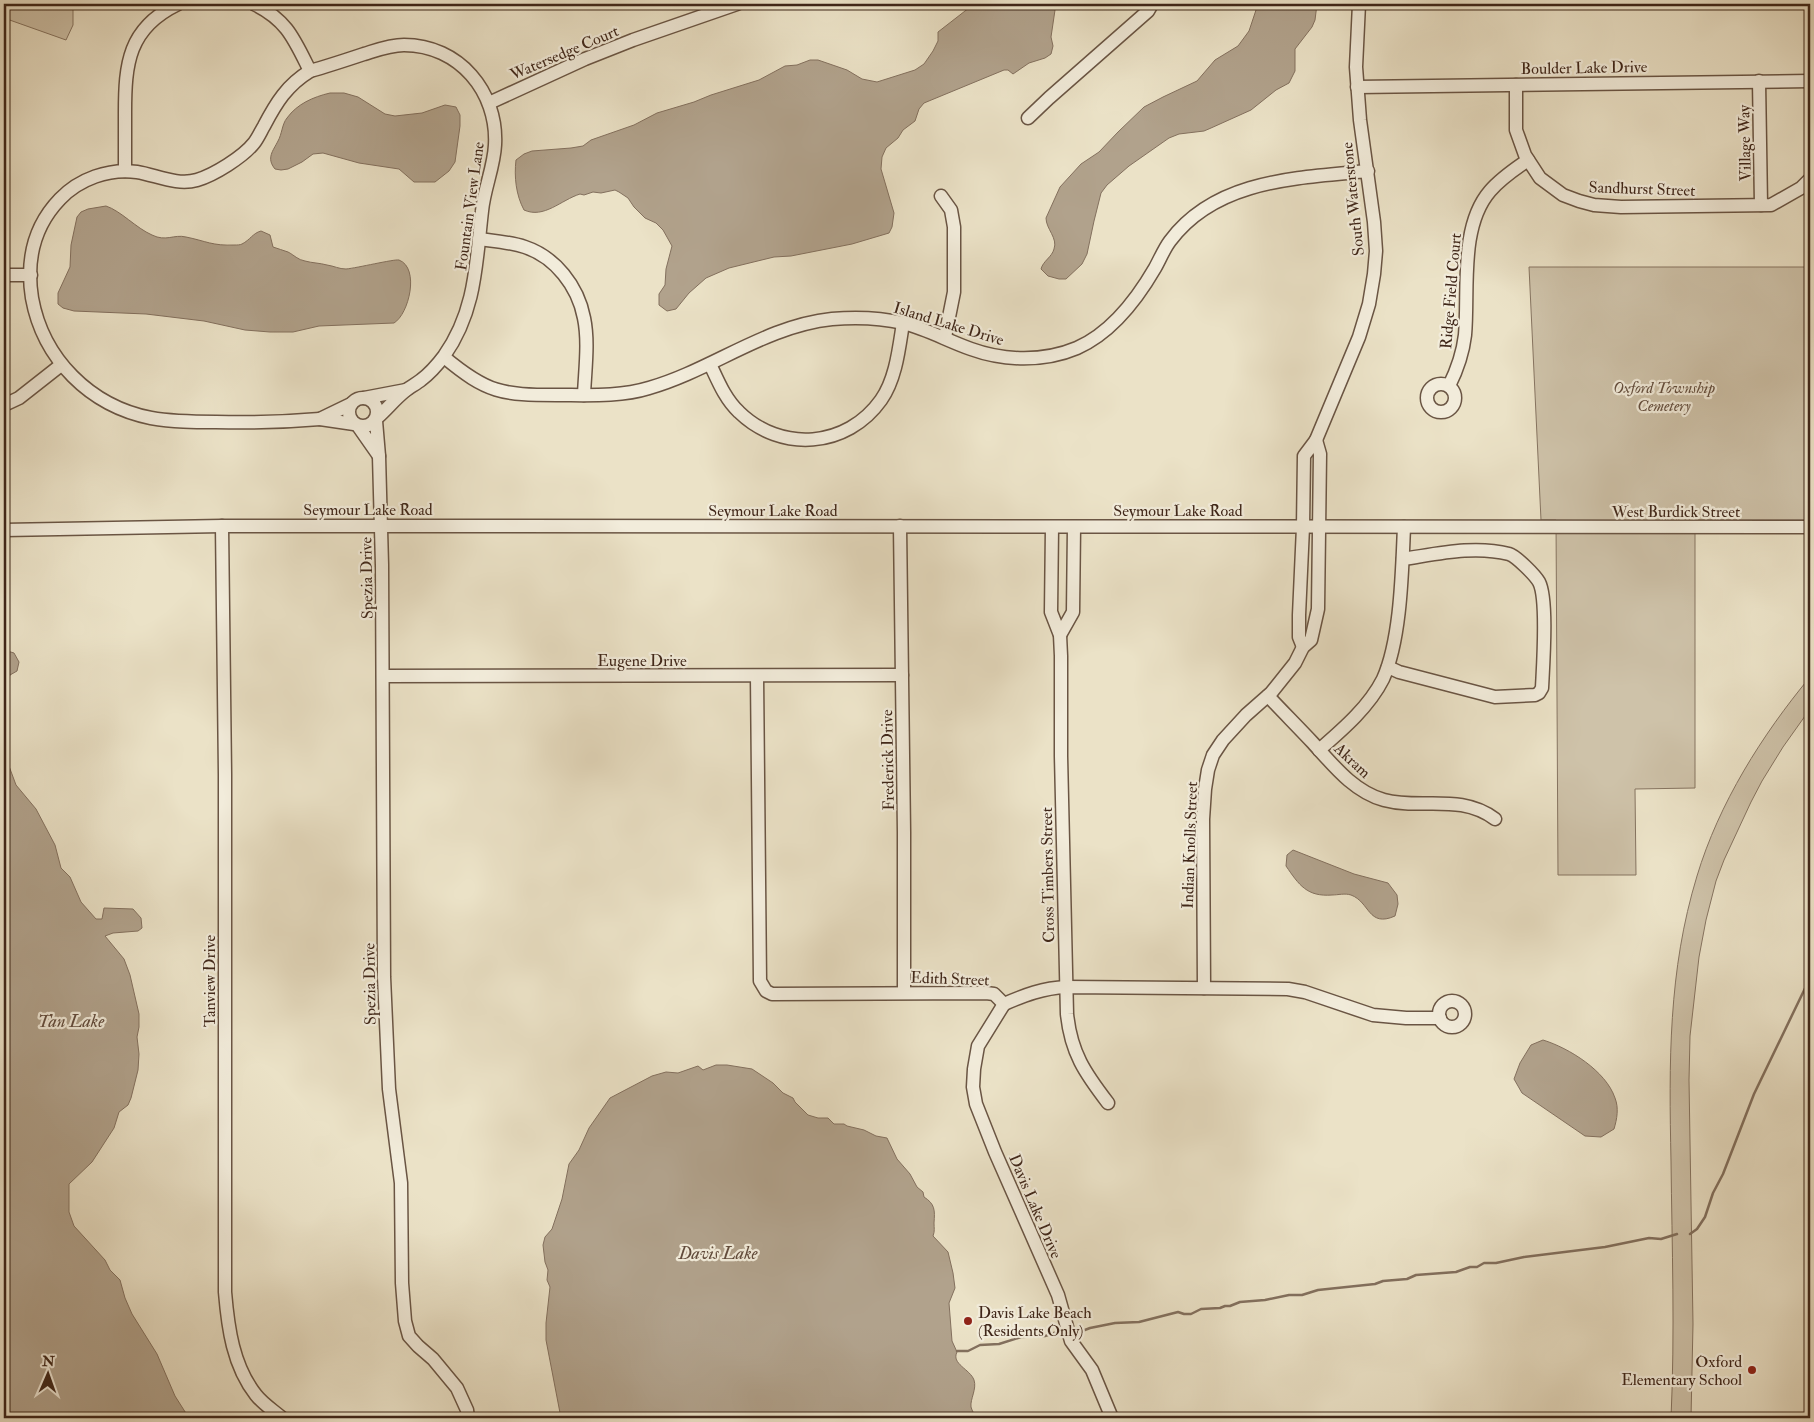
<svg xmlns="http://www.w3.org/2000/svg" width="1814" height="1422" viewBox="0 0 1814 1422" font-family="'IM FELL Double Pica',serif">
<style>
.green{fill:#cec2a9;stroke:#867461}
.water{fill:#b1a28c;stroke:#83705e}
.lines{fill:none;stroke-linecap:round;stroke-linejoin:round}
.stream{stroke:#83705e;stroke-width:2.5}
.minor-casing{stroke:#6a5544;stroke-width:15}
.minor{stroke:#f2ecdb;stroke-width:12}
.poi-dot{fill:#8f2418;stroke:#f2ecdb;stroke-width:2}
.labels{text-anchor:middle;stroke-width:4.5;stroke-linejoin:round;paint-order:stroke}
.street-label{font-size:16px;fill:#3f2619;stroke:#f2ecdb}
.park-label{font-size:16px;font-style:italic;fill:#634d3d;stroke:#f2ecdb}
.poi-label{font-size:16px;fill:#3f2619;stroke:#f2ecdb;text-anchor:start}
.water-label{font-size:18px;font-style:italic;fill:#614b3c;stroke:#f2ecdb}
</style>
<rect width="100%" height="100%" fill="#ebe2c7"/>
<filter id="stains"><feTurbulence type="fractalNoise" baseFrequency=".004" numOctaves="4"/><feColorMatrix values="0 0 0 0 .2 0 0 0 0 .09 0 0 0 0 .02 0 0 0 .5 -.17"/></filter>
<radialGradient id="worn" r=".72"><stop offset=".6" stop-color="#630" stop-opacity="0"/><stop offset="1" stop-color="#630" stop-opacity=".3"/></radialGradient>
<g class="green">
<polygon points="4,4 73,4 73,25 66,40 4,18"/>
<polygon points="1529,267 1810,267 1810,520 1695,520 1695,788 1635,789 1636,875 1558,875 1556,520 1541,520"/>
<path d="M1810,677V709L1783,747L1762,781L1751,802L1724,860L1716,881L1706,920L1699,957L1690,1036L1689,1080L1693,1324L1691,1418H1671C1675,1333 1672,1247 1671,1161C1669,1063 1668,971 1697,876C1719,803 1762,735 1810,677Z"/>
</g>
<g class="water">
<path d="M974,4H1075L1071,8H1066L1062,6L1058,7L1055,10L1051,37L1053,46L1051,54L1045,58L1029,63L1013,74L1008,70H1004L924,103L919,109L915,121L903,130L898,138L886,148L882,157L881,169L894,213L892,227L889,233L852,244L791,256L774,257L729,268L706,278L689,293L676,309L667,311L659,305V294L665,285L666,269L672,246L663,230L656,223L645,218L634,207L628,198L619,192L615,190L601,193L593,192L584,195L580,194C561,200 544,219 524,210C516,195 514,177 516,160L524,154L532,151L571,148L583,146L591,140L634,125L657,113L694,102L711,95L759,80L785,66L797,65L810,60H818L847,70L862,79L877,82L915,70L924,64L933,51L938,41V32Z"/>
<path d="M1258,4H1317L1315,20L1312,27L1295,49V71L1289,83L1276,90L1251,110L1211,128L1204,131L1179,134L1169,138L1129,166L1107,185L1101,193L1094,221L1087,254L1082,264L1066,279H1059L1048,276L1041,269C1043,261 1052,257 1054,249C1058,238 1046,229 1046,218L1060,187L1081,164L1099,152L1118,132L1144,107L1163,97L1197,81L1215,60L1238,46L1249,31Z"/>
<path d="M330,93H344L358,97L385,114L395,116L422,113L445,105L456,107L460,115V126L455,162L449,171L435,182H414L399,169L359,163L323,153L313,154L302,162L288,169L281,170L275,169C266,158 273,151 278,141C282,134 282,124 287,118C297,104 313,97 330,93Z"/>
<path d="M106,206C121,211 136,228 152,235C166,242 174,234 186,237C206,241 212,246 235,245C237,245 240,245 242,244C250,240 253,233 261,231L270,235L273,247C278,249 283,250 288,252C294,255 298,260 305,261C312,263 320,263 327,265C334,266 339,269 346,269C357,268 394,259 399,260C420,268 409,314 394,323L319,326L293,332H270L245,330L204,321L146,314L74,311L63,308L58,304V293L70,267L71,245L77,217L81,212L88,209Z"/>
<polygon points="4,650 14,653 19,662 17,671 10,675 4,685"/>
<polygon points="4,744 6,758 16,785 36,809 55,845 61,868 70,877 81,902 96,919 102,919 104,908 133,909 141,918 142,928 138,931 113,933 105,936 124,959 130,975 139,1014 139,1027 137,1037 139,1054 138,1070 131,1098 128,1105 119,1112 114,1128 92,1162 69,1184 69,1212 74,1226 105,1260 110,1270 120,1280 125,1298 132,1314 157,1354 175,1396 189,1418 4,1418"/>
<path d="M1293,850L1354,874L1388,883L1397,895L1398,904L1395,916C1368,928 1370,902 1351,895C1345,893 1338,895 1332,895C1307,897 1299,885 1286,866L1287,855Z"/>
<path d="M1543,1040C1569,1048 1606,1071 1615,1098C1619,1108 1617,1119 1614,1129L1601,1137L1585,1136L1522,1093L1514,1079L1520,1063L1531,1045Z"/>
<path d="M716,1065H727L752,1069L773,1083L783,1093L793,1098L795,1102L808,1115L818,1118H828L834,1124H844L847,1126L864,1130L876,1136L887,1138L897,1159L910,1174L917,1187L923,1192L924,1197C935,1204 935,1210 934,1223C934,1228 935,1231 933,1236L948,1252L953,1273L955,1288L949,1303L952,1341L957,1352C951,1364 970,1369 974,1380C977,1389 970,1399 971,1407C972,1411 975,1415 976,1418H561L546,1340V1323L550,1287L547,1280L548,1270L545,1262L543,1245L545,1237L552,1229L562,1199L569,1164L579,1150L589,1128L610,1098L652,1076L666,1072L678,1073L698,1066L703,1070Z"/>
</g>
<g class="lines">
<g class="stream">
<polyline points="1690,1234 1697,1229 1705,1217 1713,1193 1723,1174 1754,1094 1810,978"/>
<polyline points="1077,1333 1090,1328 1115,1323 1139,1322 1178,1312 1184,1314 1191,1314 1201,1309 1220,1308 1225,1306 1230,1306 1240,1302 1265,1300 1289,1295 1302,1295 1318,1290 1375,1284 1383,1281 1407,1279 1416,1275 1456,1272 1470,1267 1477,1267 1484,1263 1496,1263 1524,1257 1605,1247 1649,1238 1661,1239 1677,1234"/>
<polyline points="957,1351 968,1351 980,1345 999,1344 1021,1337 1045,1336 1060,1331"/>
</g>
<g class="minor-casing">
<g id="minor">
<path d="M254,4C287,20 294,39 310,71"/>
<polyline points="1759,81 1761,205"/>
<polyline points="1516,85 1516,130 1525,155 1540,178 1563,195 1579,201 1594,205 1621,207 1771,205 1801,188 1810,179"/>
<polyline points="1357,87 1810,81"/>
<polyline points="489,103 585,59 633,40 737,4"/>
<polyline points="1028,118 1049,98 1148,11 1152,4"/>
<path d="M125,171C125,152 125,133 125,113C125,64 128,28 178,4"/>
<polyline points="941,196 951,210 954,227 954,292 945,337"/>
<path d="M479,239C494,241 510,242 525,247C555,257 578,286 584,318C589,342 585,370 584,395"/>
<polyline points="4,275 31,275"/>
<path d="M444,357C487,393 502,395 557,395C587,395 620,397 649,388C712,370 765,326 832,319C855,317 881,318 903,323C927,329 948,341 971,349C1004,361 1044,362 1077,348C1111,333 1137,299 1155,268C1160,259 1164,249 1170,241C1216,179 1298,178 1368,171"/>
<path d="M710,364C718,381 725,399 739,412C781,453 847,448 881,400C896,379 899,348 903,323"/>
<circle cx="1441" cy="398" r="14"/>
<path d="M1449,386C1457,370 1463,352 1465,335C1469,291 1459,227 1490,191C1501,178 1515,169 1528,160"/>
<circle cx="363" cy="412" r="14"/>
<polyline points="364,398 406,390"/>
<polyline points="351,404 320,419 354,424"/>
<polyline points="4,405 19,398 61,365"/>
<path d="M320,419C285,422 251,423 216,422C194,422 173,422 151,418C90,406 43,359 32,298C26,260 33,227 60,199C79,179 109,168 137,172C156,175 177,186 197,180C214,175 243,157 254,143C258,138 261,131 264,126C276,103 287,85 310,71C328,66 346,60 364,54C377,50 390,45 404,45C459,45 498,92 495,145C494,167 484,189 482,211C476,263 476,311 444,356C438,364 429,374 421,380C416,384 410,387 405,391C395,399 387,409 378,417"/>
<polyline points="358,426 379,456 376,421"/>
<polyline points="379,456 382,565 384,977 389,1089 401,1183 402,1283 405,1321 409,1336 418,1346 433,1359 457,1388 467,1410 468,1418"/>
<path d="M222,526L225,774V1292C228,1328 233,1366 256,1395C263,1404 274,1411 282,1418"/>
<polyline points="900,526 904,832 904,992"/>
<path d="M1052,527L1051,612L1060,635L1061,656V756L1067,1014C1071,1053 1085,1073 1108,1103"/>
<polyline points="4,530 222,526 381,526 1810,527"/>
<polyline points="1060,635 1073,612 1074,527"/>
<polyline points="1303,647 1299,637 1299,615 1303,527 1304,456 1316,440 1359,337 1369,304 1374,274 1376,251 1374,222 1360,120 1356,67 1359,4"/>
<path d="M1388,667L1399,672L1495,697L1535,695L1539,693L1542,688C1543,666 1548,599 1539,582C1535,575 1516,556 1509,554C1474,545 1437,554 1403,559"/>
<polyline points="383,676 902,675"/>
<polyline points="757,676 760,981 766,991 772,994 986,993 994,994 1004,1004"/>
<path d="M1268,696C1283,712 1298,727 1313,743C1333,765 1354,792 1384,800C1421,810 1460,793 1495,819"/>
<path d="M1319,750C1342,730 1369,707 1383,679C1401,639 1402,571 1404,527"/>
<polyline points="1204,988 1203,819 1205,789 1208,770 1213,755 1223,740 1246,715 1271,693 1295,663 1303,647 1311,640 1318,609 1320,454 1316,440"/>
<circle cx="1452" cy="1014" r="13"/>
<polyline points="1004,1004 978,1046 974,1069 973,1087 976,1104 995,1152 1058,1295 1071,1341 1092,1370 1112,1418"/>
<path d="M1004,1004C1025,995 1043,988 1066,987L1288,989L1305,992L1373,1015L1406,1018H1440"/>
</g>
</g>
<use href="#minor" class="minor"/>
</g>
<g class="poi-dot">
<circle cx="968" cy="1321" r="5"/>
<circle cx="1752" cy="1370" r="5"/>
</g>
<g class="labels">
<g class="street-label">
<text transform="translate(564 52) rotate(-23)" y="6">Watersedge Court</text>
<text transform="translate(1584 67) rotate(-1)" y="6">Boulder Lake Drive</text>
<text transform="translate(1744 143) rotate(-91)" y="6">Village Way</text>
<text transform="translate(1642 188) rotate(2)" y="6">Sandhurst Street</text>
<text transform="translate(1352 199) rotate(-96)" y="6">South Waterstone</text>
<text transform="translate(469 206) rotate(-82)" y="6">Fountain View Lane</text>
<text transform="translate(1450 291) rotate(-85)" y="6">Ridge Field Court</text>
<text transform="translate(949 323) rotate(17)" y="6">Island Lake Drive</text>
<text x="368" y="515">Seymour Lake Road</text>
<text x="773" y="516">Seymour Lake Road</text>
<text x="1178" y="516">Seymour Lake Road</text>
<text x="1676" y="517">West Burdick Street</text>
<text transform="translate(366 578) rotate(-91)" y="6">Spezia Drive</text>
<text x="642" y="666">Eugene Drive</text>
<text transform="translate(887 760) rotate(-91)" y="6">Frederick Drive</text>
<text transform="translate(1353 760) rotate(43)" y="6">Akram</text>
<text transform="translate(1189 845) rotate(-88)" y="6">Indian Knolls Street</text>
<text transform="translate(1047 875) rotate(-91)" y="6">Cross Timbers Street</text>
<text transform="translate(950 978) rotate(2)" y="6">Edith Street</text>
<text transform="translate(209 981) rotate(-90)" y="6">Tanview Drive</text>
<text transform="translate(369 984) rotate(-91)" y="6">Spezia Drive</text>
<text transform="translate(1036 1206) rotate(67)" y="6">Davis Lake Drive</text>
</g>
<g class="park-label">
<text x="1664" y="393">Oxford Township<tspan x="1664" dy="18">Cemetery</tspan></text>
</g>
<g class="poi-label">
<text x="978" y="1318">Davis Lake Beach<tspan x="978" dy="18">(Residents Only)</tspan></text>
<text x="1742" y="1367" text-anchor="end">Oxford<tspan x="1742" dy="18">Elementary School</tspan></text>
</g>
<g class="water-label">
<text x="71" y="1027">Tan Lake</text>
<text x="718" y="1259">Davis Lake</text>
</g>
</g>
<rect width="1814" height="1422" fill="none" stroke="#ebe2c7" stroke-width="20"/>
<rect x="5" y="5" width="1804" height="1412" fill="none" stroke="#3f2619" stroke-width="2.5"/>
<rect x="10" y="10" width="1794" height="1402" fill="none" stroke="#3f2619"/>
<g transform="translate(48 1374) rotate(2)" stroke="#f2ecdb" stroke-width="4" paint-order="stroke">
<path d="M0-4L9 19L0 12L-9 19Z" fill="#3f2619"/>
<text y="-8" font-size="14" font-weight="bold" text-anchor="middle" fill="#3f2619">N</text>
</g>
<rect width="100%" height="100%" filter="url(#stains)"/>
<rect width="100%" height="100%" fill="url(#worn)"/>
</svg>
